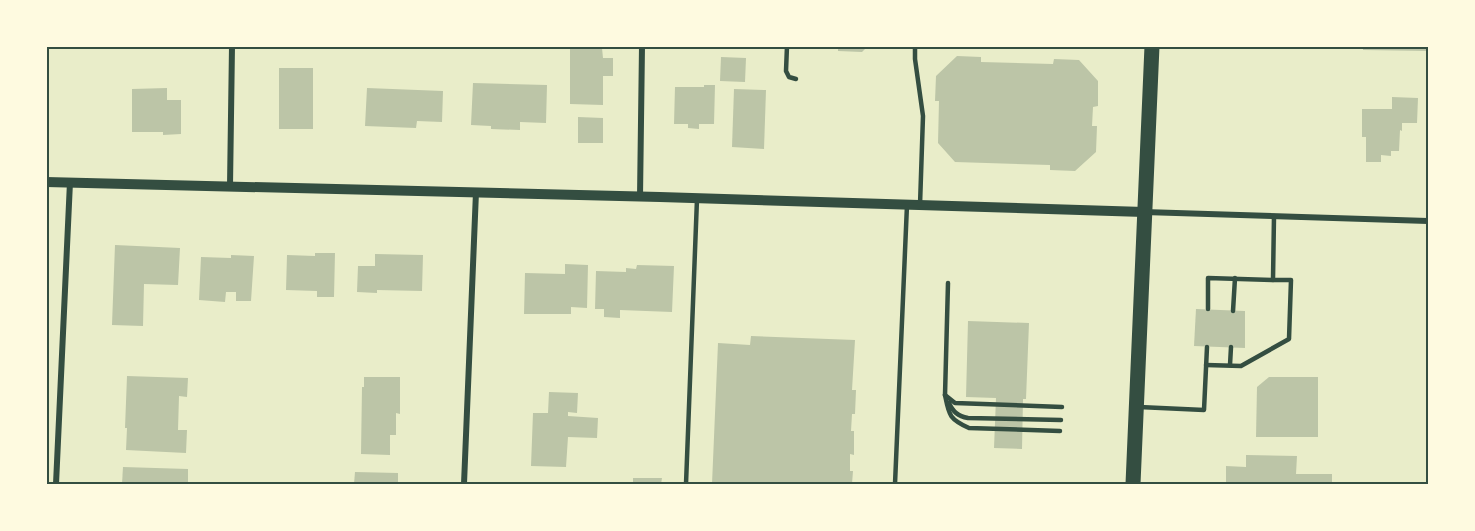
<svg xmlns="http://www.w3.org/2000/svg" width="1475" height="531" viewBox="0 0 1475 531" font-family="Lato,sans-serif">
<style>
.building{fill:#bcc5a7}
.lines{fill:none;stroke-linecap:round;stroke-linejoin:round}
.service{stroke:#344e41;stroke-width:4.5}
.minor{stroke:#344e41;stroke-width:6}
.tertiary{stroke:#344e41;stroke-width:10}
.primary{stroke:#344e41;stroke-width:15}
.neatline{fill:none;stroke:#344e41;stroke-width:2}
</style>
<rect width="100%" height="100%" fill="#e9edc9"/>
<g class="building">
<polygon points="838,46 868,46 862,52 838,51"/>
<polygon points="1363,46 1428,46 1428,51 1363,50"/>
<polygon points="570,48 602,48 603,58 613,58 613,76 603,76 603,105 570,104"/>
<polygon points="957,56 981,57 981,62 1053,64 1054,59 1079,60 1098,81 1098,106 1093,107 1092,126 1097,126 1096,152 1075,171 1050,170 1050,165 955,162 938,143 939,101 935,101 936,76"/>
<polygon points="721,57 746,58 745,82 720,81"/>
<rect x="279" y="68" width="34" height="61"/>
<polygon points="473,83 547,85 546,123 520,122 520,130 491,129 491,126 471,125"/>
<polygon points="704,85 715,85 714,124 699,124 699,129 688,128 688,124 674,124 675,87 704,87"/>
<polygon points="167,88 167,100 181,100 181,134 163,135 163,132 132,132 132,89"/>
<polygon points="367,88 443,91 442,122 417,121 416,128 365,126"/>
<polygon points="734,89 766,90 764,149 732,147"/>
<polygon points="1392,97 1418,98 1417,123 1402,123 1402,131 1400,130 1399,151 1391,151 1391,156 1381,155 1381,162 1366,162 1366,137 1362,137 1362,109 1392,109"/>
<polygon points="578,117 603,118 603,143 578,143"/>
<polygon points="115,245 180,248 178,285 144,284 143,326 112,325"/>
<polygon points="315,253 335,253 334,297 317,297 317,291 286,290 287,255 315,256"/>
<polygon points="375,254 423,255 422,291 377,290 377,293 357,292 358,266 375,266"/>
<polygon points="231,255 254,256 251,301 236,301 236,292 226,292 225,302 199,300 201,257 231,258"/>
<polygon points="565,264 588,265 587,308 571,307 571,314 524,314 525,273 565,274"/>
<polygon points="637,265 674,266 672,312 620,310 620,318 604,317 604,309 595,309 596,271 626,272 626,268 636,269"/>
<polygon points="1196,309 1245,311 1245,348 1194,346"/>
<polygon points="968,321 1029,323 1026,399 1023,399 1022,449 994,448 996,398 966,397"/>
<polygon points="751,336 855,340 852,390 856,390 855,414 852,414 851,431 854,431 854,455 850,454 850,471 853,471 852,484 712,484 718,343 750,345"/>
<polygon points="127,376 188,378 187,397 179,396 178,430 187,430 186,453 126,450 127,428 125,428"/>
<polygon points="364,377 400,377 400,414 396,413 396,435 390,435 390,455 361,454 362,387 364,387"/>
<polygon points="1269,377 1318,377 1318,437 1256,437 1257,387"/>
<polygon points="549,392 578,393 577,413 568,412 568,416 598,418 597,438 568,437 566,467 531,466 533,413 548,413"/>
<polygon points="1246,455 1297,456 1296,474 1332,474 1332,484 1226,484 1226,466 1246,467"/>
<polygon points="123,467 188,469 188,484 122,484"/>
<polygon points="355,472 398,473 398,484 354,484"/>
<polygon points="633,478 662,478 661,484 633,484"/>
</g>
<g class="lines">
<g class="service">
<polyline points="787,46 786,71 789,77 796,79"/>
<polyline points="915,46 915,59 923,116 920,205"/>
<path d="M948,283L945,395C949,415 949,419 969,428L1060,431"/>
<polyline points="1208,309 1208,278 1273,280 1274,216"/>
<polyline points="1233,311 1235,278"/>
<polyline points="1206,365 1241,366 1289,339 1291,280 1273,280"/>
<polyline points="1230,365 1231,347"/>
<polyline points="945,395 955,403 1062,407"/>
<path d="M949,403C953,412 958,416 968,418L1061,420"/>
<polyline points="1139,407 1204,410 1207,347"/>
<polyline points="686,484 697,199"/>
<polyline points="895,484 907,205"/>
</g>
<g class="minor">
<polyline points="230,186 232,46"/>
<polyline points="640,197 642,46"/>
<polyline points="1144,212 1428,221"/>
<polyline points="56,484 70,182"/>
<polyline points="464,484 476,192"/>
</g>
<polyline class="tertiary" points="46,182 660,197 1144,212"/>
<polyline class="primary" points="1133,484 1152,46"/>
</g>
<rect width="1475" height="531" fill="none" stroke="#fefae0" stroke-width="96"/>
<rect x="48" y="48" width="1379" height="435" class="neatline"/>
</svg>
